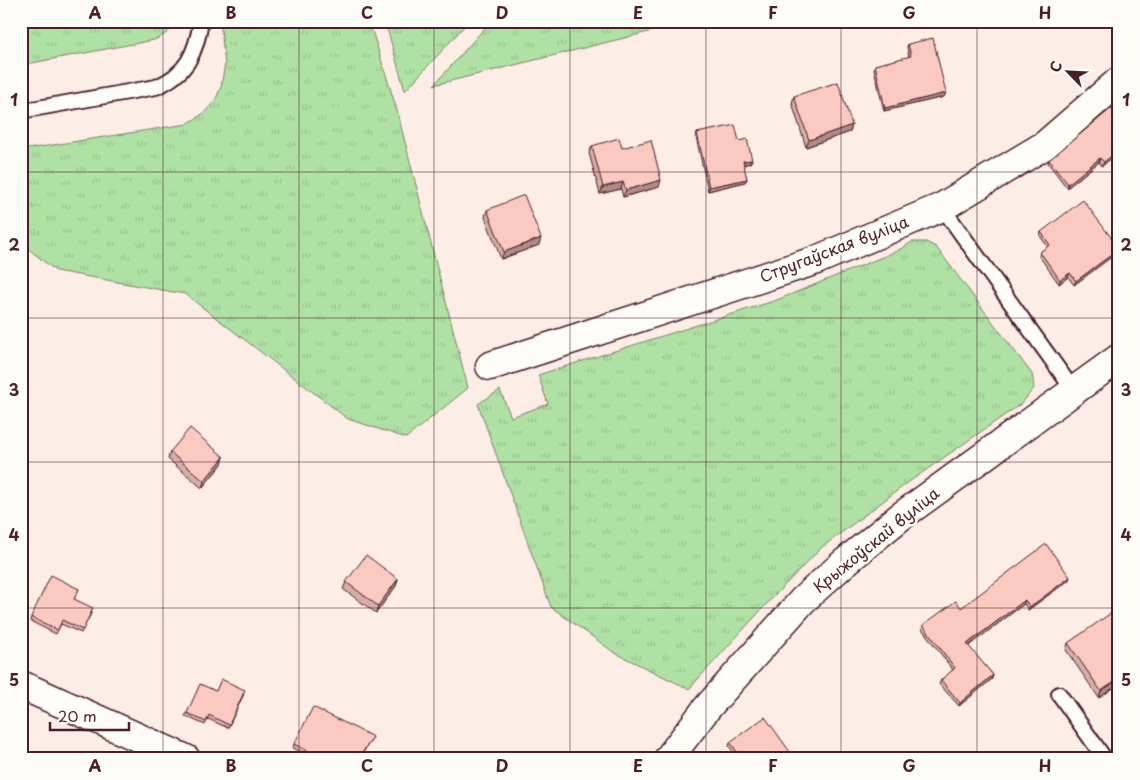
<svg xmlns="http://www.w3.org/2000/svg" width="1140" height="780" viewBox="0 0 1140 780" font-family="'Playpen Sans',sans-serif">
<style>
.grass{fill:url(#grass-tufts);stroke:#7c8067}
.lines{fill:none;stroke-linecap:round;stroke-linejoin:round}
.lane-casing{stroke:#4a1f2b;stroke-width:18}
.street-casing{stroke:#4a1f2b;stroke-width:31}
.lane{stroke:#fdfcf7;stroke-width:14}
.street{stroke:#fdfcf7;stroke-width:28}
.wall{fill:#d6ada7;stroke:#4a1f2b}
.shaded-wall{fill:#ae8d88;stroke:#4a1f2b}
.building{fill:#f9c9c2;stroke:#4a1f2b}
.grid{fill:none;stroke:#4a1f2b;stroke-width:1;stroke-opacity:0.55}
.labels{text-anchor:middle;stroke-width:5;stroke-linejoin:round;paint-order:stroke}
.street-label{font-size:16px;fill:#4a1f2b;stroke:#fdfcf7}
.neatline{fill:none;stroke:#4a1f2b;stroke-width:2}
.grid-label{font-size:16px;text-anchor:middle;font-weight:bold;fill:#4a1f2b}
</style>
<defs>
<pattern id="grass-tufts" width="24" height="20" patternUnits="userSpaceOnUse" patternTransform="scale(1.25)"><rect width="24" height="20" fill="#aee1a3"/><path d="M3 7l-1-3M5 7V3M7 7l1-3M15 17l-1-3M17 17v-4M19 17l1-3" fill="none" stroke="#97c18c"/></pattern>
</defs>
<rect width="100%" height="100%" fill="#fcede7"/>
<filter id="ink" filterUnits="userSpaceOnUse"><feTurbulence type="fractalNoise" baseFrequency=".02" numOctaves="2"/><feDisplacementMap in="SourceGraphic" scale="10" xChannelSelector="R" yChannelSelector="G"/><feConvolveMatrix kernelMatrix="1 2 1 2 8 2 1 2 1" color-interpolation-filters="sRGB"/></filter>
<g filter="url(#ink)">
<g class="grass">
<path d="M21,21H177C171,31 164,36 154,40L21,65Z"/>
<polygon points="220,21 369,21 396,107 468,388 406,438 348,419 185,294 56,271 21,243 21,150 187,124 204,113 215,101 221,87 225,64"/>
<polygon points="385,21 469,21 405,91"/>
<polygon points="491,21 693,21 434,85"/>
<polygon points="912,242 926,242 936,247 1032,374 1034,388 1022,403 906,484 821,548 773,597 689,689 615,653 551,607 478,404 500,390 511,417 548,404 538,375 777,300 897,251"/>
</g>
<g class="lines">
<g class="lane-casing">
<g id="lane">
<path d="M21,111L156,87C187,74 196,53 201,21"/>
<polyline points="942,207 1074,391"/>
<polyline points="1059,694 1105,759"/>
</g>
</g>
<g class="street-casing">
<g id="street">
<polyline points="490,366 814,261 942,207 1045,145 1119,81"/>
<polyline points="21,685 186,759"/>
<polyline points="668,759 707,708 803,600 844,563 900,517 1119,358"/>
</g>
</g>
<use href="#lane" class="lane"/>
<use href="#street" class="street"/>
</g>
<g class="wall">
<polygon points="908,44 944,97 884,111 874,69 875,65 909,57 907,47"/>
<polygon points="794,96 852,125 850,132 806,147 792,103"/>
<polygon points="697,133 739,141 752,160 750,163 743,165 747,179 745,182 708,191 696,137"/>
<polygon points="592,146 622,148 659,187 623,197 621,189 600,194 589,153"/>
<polygon points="1119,152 1102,166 1099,162 1067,188 1048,163 1049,160"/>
<polygon points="487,210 539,245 501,259 485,217"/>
<polygon points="1041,232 1118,252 1074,285 1068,277 1059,284 1039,256 1040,252 1048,247 1040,236"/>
<polygon points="170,452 222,464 202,488 168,459"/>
<polygon points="398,579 396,586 376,613 343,589 346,582"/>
<polygon points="1069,580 1028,610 1024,604 968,646 993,675 992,679 959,706 939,684 941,680 953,670 922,629 923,625 961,608"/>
<polygon points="79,589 74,599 92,612 81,633 61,624 56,634 30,621 31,617"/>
<polygon points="1068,643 1119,684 1099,698 1066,650"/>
<polygon points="216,691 244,694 228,728 208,719 205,725 185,716 187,713"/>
<polygon points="373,737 371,740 359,759 315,759 293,748 294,744"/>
<polygon points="730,742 793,756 792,759 738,759 729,746"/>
</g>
<g class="shaded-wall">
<polygon points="946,93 944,97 884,111 885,108"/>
<polygon points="852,125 850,132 806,147 809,140"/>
<polygon points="1119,150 1119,152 1102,166 1104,162"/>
<polygon points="1100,158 1099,162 1067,188 1068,184"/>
<polygon points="752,160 750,163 741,165 743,161"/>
<polygon points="747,179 745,182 708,191 709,187"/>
<polygon points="661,180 659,187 623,197 626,190"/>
<polygon points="623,182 621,189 600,194 603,187"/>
<polygon points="541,238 539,245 501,259 504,252"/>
<polygon points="1119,249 1118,252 1074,285 1076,281"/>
<polygon points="1070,273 1068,277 1059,284 1060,280"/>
<polygon points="224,457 222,464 202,488 204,481"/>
<polygon points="1070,577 1069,580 1028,610 1030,607"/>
<polygon points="398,579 396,586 376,613 378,606"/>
<polygon points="1025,600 1024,604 966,648 967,644"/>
<polygon points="993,675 992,679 959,706 960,703"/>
<polygon points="1119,679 1119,684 1099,698 1101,691"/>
</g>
<g class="building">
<polygon points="933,38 946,93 885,108 875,65 911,56 908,44"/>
<polygon points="838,82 852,125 809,140 794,96"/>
<polygon points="1119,102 1119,150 1104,162 1100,158 1068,184 1049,160"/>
<polygon points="735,125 739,141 747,139 752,160 743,161 747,179 709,187 697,133"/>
<polygon points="619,138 622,148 651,140 661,180 626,190 623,182 603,187 592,146"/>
<polygon points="524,195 541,238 504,252 487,210"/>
<polygon points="1083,200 1119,248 1119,249 1076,281 1070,273 1060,280 1040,252 1050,245 1041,232"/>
<polygon points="190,428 224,457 204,481 170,452"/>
<polygon points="1046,544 1070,577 1030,607 1025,600 967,644 993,675 960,703 941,680 955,668 923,625 956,601 961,608"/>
<polygon points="366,555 398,579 378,606 346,582"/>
<polygon points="51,575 79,589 74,599 93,608 83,630 62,620 58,630 31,617"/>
<polygon points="1114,611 1119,618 1119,679 1101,691 1068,643"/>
<polygon points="221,679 245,690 229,725 209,715 206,722 187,713 200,684 216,691"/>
<polygon points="313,707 373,737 358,759 324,759 294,744"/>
<polygon points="765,717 793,756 789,759 742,759 730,742"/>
</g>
</g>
<path class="grid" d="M163,21V759M299,21V759M434,21V759M570,21V759M706,21V759M841,21V759M977,21V759M21,172H1119M21,318H1119M21,462H1119M21,608H1119"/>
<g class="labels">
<g class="street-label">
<text transform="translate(834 249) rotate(-21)" y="6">Стругаўская вуліца</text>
<text transform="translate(876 540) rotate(-39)" y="6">Крыжоўскай вуліца</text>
</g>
</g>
<rect width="1140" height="780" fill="none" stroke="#fdfcf7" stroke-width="55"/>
<g transform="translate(1068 72) rotate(294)" stroke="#fdfcf7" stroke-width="4" paint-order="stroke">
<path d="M0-4L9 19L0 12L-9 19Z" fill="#4a1f2b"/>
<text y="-8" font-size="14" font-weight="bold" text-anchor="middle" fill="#4a1f2b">С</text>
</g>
<path d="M50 722v8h79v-8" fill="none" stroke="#4a1f2b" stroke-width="2.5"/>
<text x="58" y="722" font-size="15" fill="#4a1f2b" stroke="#fdfcf7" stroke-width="4" paint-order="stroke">20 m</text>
<rect x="28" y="28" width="1084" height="724" class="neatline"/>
<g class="grid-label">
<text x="95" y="19">A</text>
<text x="231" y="19">B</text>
<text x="367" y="19">C</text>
<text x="502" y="19">D</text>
<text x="638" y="19">E</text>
<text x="773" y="19">F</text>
<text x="909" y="19">G</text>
<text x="1045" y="19">H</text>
<text x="14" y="106">1</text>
<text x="1126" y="106">1</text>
<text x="14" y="251">2</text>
<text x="1126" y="251">2</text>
<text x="14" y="396">3</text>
<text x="1126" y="396">3</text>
<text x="14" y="541">4</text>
<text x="1126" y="541">4</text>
<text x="14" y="686">5</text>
<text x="1126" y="686">5</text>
<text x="95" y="772">A</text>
<text x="231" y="772">B</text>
<text x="367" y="772">C</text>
<text x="502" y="772">D</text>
<text x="638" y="772">E</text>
<text x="773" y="772">F</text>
<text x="909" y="772">G</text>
<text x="1045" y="772">H</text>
</g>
</svg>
